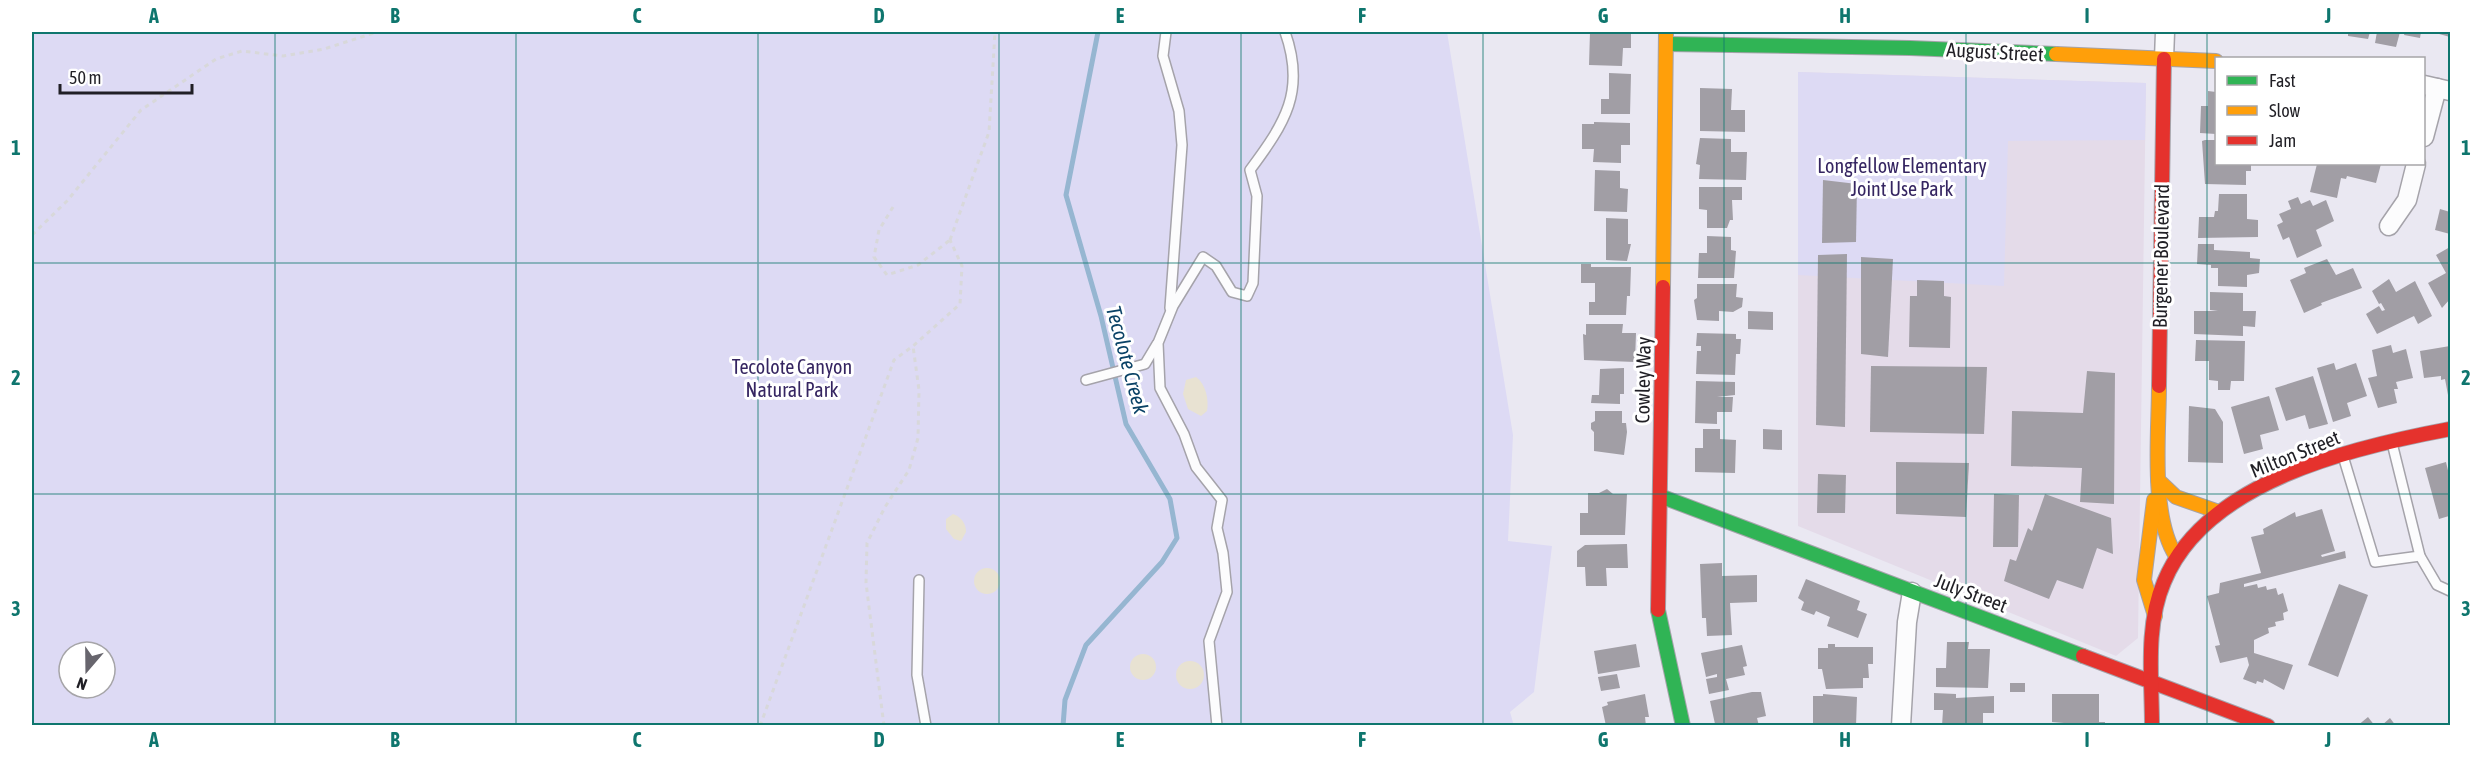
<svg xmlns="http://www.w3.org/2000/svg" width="2482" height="757" viewBox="0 0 2482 757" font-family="'Asap Condensed',sans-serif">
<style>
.education{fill:#e4dbe9}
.green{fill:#dddaf4;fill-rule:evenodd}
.sand{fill:#e8e2d2}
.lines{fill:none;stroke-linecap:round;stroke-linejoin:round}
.stream{stroke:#96b6d1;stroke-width:5}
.building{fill:#a19ea5}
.lane-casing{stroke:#a5a3aa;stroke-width:12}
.street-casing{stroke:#a5a3aa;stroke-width:21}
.fast-casing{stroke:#a5a3aa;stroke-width:16}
.slow-casing{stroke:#a5a3aa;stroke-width:16}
.jam-casing{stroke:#a5a3aa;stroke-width:16}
.path{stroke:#d8d8da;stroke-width:3;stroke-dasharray:4.5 4.5;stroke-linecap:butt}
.lane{stroke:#fcfcfd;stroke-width:9}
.street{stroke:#fcfcfd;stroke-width:18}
.fast{stroke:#30b455;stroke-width:14}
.slow{stroke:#ff9f0a;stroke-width:14}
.jam{stroke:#e5322d;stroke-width:14}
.grid{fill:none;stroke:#0f766e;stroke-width:1.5;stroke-opacity:0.55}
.labels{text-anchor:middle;stroke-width:6;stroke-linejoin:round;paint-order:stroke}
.street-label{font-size:20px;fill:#201f25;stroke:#fff}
.park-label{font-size:20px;fill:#352561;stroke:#fff}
.water-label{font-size:21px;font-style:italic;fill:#0a4266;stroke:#fff}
.neatline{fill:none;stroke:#0f766e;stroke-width:2}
.grid-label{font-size:20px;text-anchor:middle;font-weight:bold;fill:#0f766e}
</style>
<rect width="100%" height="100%" fill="#eae8f2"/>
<polygon class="education" points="1798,72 2146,83 2138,638 2116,656 1798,526"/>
<g class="green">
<path d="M32,32H1447L1513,435L1508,541L1552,546L1534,692L1510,712L1514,726L32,725ZM69,652H105V688H69Z"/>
<polygon points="1798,72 2146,83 2145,140 2008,141 2004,286 1798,275"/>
</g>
<g class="sand">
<path d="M1196,377C1206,384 1209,400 1207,411L1201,416L1188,409L1183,394L1186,380Z"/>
<path d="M953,514C961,517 966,523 966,532L961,541L954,539L946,529V519Z"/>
<circle cx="987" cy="581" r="13"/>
<circle cx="1143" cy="667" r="13"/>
<circle cx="1190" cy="675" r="14"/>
</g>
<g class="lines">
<polyline class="stream" points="1063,726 1065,700 1086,645 1162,562 1177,538 1170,499 1126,424 1101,316 1066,195 1098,32"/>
</g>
<g class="building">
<polygon points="1590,32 1631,32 1631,48 1623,48 1622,66 1589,65"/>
<polygon points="2348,32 2370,32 2368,39 2348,36"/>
<polygon points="2377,32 2400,32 2396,47 2375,43"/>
<polygon points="2405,32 2421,32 2420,38 2404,35"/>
<polygon points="2432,32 2450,32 2450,37"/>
<polygon points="1609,73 1631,74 1630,114 1601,114 1601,99 1609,99"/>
<polygon points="1700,88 1732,89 1731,110 1745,110 1745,132 1700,131"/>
<polygon points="2208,91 2216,92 2216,134 2200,133 2201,106 2208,106"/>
<polygon points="1594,122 1630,123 1630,145 1621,145 1621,163 1593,162 1594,149 1582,149 1582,124 1594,124"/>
<polygon points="1700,138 1731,139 1731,152 1747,152 1746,180 1699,179 1700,165 1696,164"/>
<polygon points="2205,140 2216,140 2216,164 2251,164 2251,171 2246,171 2246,185 2205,184 2202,141"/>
<polygon points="2317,164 2381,164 2376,183 2347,176 2346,179 2341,178 2337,198 2310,192"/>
<polygon points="1595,170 1620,171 1620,188 1628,189 1627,212 1594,211"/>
<polygon points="1823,180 1857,184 1856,242 1822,243"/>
<polygon points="1699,187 1742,187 1742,200 1732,200 1733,220 1730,220 1727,228 1707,228 1707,210 1699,209"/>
<polygon points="2219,194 2247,194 2247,219 2258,220 2258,237 2198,238 2199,217 2214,217 2215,211 2218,211"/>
<polygon points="2298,197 2301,204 2310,200 2313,206 2326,200 2334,221 2316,230 2322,246 2297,258 2289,237 2283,240 2277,225 2283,222 2279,214 2291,209 2288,201"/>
<polygon points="2440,209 2450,212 2450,234 2435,230"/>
<polygon points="1606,218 1628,219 1628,244 1631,244 1627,261 1606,260"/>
<polygon points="1707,236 1731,237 1731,250 1736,251 1734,278 1698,278 1699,253 1707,253"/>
<polygon points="2198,244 2214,244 2214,250 2250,252 2250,258 2260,259 2259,273 2247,275 2247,287 2218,286 2218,268 2211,268 2211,265 2197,264"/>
<polygon points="2450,247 2450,299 2442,308 2428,283 2446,273 2436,255"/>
<polygon points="1847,254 1845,427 1816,425 1818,255"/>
<polygon points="1861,257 1893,259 1888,357 1861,354"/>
<polygon points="2327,259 2336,275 2353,268 2362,288 2321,303 2322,305 2304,313 2290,280 2306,273 2304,268"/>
<polygon points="1581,264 1591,264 1591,267 1631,267 1630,296 1627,296 1626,315 1589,315 1589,302 1595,302 1595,283 1581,283"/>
<polygon points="2389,279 2396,292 2415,281 2432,316 2418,324 2414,316 2377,334 2366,314 2379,306 2382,311 2385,310 2381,303 2379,304 2372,291"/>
<polygon points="1917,280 1944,281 1944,296 1951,297 1950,348 1909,347 1910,296 1917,296"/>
<polygon points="1697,284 1737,284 1736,297 1743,298 1742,307 1733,312 1719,311 1719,321 1697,320 1694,300 1697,298"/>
<polygon points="2210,292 2243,293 2243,311 2256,311 2255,327 2243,326 2243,336 2194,334 2194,311 2218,311 2210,310"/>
<polygon points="1748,311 1773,312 1773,330 1748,329"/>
<polygon points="1586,324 1623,324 1622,333 1636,333 1635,362 1584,360 1583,334 1586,335"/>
<polygon points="1697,333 1736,334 1736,339 1741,339 1740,354 1736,354 1735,375 1696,374 1697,351 1701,351 1701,346 1696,346"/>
<polygon points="2196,340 2245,341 2244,381 2231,381 2230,390 2218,390 2218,381 2209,380 2209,361 2195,361"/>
<polygon points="2391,345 2393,353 2406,349 2413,378 2396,382 2398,389 2394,389 2397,403 2378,408 2368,378 2377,376 2372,350"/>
<polygon points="2450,346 2450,395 2448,395 2445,379 2441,380 2441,376 2424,378 2420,351"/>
<polygon points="2334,363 2336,370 2356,363 2367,396 2347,403 2351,416 2333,422 2317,368"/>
<polygon points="1871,366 1987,367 1984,434 1870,432"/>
<polygon points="1624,368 1624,394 1620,394 1620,404 1591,403 1592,395 1599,395 1600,369"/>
<polygon points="2087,371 2115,373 2114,504 2080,502 2082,468 2011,466 2012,411 2083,413"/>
<polygon points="2313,376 2328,424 2309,429 2305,415 2286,421 2275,388"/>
<polygon points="1696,381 1735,382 1735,395 1717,397 1733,397 1732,412 1717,412 1717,424 1695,423"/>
<polygon points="2269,396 2279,430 2260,435 2263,449 2244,454 2231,407"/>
<polygon points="2189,406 2215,409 2223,422 2223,463 2188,462"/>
<polygon points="1595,411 1622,411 1622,423 1626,423 1627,432 1624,455 1594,451 1594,432 1591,429 1591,423 1595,421"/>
<polygon points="1703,429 1720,429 1720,439 1736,440 1735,473 1695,472 1695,448 1703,448"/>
<polygon points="1763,429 1782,430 1782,450 1763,449"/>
<polygon points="1896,462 1969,463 1966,517 1896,514"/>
<polygon points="2446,462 2450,479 2450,521 2449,516 2439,519 2425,468"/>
<polygon points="1818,474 1846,475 1845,513 1817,513"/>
<polygon points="1607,489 1613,494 1627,494 1625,535 1580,535 1580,513 1588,513 1588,493 1599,493"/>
<polygon points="1994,494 2019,495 2018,547 1993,547"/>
<polygon points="2045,494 2111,518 2113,554 2097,548 2083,589 2057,580 2049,599 2004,581 2010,559 2016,561 2028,528 2032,531"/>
<polygon points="2322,509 2335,551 2321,555 2322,557 2345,551 2346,558 2244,584 2244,587 2257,584 2258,588 2266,586 2267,590 2276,588 2278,595 2283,593 2288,611 2283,613 2284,620 2275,622 2276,626 2268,628 2269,633 2254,640 2254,653 2293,665 2284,690 2264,679 2263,683 2257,681 2256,684 2243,679 2249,665 2247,657 2220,663 2215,646 2220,645 2207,596 2219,593 2220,583 2261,573 2251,537 2264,534 2263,529 2295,512 2296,517"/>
<polygon points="1627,544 1628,568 1606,568 1607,586 1586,586 1585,567 1577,567 1577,551 1585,545"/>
<polygon points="1722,563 1722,576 1757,575 1757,602 1730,603 1732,635 1707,636 1706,618 1702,618 1700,564"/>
<polygon points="1806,579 1860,601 1857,610 1867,614 1858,638 1827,626 1830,617 1816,611 1814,615 1801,610 1804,602 1798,598"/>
<polygon points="2339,584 2368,595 2338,677 2308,665"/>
<polygon points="1947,642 1969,642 1968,649 1990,649 1988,688 1936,687 1936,668 1946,668"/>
<polygon points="1636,644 1640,667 1598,674 1594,651"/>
<polygon points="1828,644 1835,644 1835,647 1873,647 1873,664 1868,664 1869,678 1863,678 1863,688 1826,689 1822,669 1818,669 1818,648 1828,648"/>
<polygon points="1742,645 1747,666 1743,667 1745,675 1726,679 1729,690 1709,694 1706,679 1717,677 1717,674 1706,677 1701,653"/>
<polygon points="1617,674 1620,688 1601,691 1598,677"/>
<rect x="2010" y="683" width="15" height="9"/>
<polygon points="1752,692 1761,692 1766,716 1757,718 1759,726 1715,724 1710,701"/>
<polygon points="1934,693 1956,694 1956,698 1994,696 1994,713 1983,713 1983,726 1942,726 1943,710 1934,710"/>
<polygon points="1645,694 1649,717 1645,717 1646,726 1606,726 1602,707 1608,705 1607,702"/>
<polygon points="1823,694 1857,697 1856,726 1822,726 1822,723 1813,723 1813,696 1823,696"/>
<polygon points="2052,694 2099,694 2099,722 2105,722 2105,726 2064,726 2064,723 2052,722"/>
<polygon points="2368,717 2375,726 2357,726"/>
<polygon points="2390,718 2396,726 2381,726"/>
</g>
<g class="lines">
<g class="lane-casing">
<g id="lane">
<polyline points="1166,32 1163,56 1179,111 1182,145 1170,308"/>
<polyline points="1086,380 1145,364 1157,344"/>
<polyline points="2392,443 2420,556 2437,585 2450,591"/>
<polyline points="2343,456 2375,562 2420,556"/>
<polyline points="919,580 917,675 926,726"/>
<path d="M1217,726L1209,641L1227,592L1223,553L1217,528L1222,500L1196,467L1184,434L1160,388L1158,343L1173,306L1203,257L1216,266L1232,292L1247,296L1253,283L1257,196L1250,170C1285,123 1306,91 1285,32"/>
</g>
</g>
<g class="street-casing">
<g id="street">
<polyline points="2164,59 2165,32"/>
<polyline points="2424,85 2450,91"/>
<polyline points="2424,137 2437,88"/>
<polyline points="2389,226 2407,200 2416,164"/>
<polyline points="1901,726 1907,622 1912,592"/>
</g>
</g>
<g class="fast-casing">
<g id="fast">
<polyline points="1666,44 1910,48 2056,54"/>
<polyline points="1660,496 2083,656"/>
<polyline points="1658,610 1683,726"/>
</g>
</g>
<g class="slow-casing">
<g id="slow">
<polyline points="2056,54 2216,61"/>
<polyline points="1663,287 1666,32"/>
<path d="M2159,386C2159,433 2150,516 2176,556"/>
<polyline points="2158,480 2176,497 2219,512"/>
<polyline points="2154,500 2144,580 2155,616"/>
</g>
</g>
<g class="jam-casing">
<g id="jam">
<polyline points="2159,386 2164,59"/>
<polyline points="1658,610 1663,287"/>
<polyline points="2083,656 2268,726"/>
<path d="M2152,726C2152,679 2145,626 2164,582C2205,481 2354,447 2450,429"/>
</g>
</g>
<g class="path">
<polyline points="893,207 879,230 874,257 887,275 918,265 950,240"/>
<polyline points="32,235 67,201 141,110 216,59 242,51 283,56 324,49 377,32"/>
<polyline points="950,240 989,132 995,32"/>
<polyline points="760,726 894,360 913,346 960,304 962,266 950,240"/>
<polyline points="884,726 866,583 867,543 885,507 909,470 918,438 919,390 913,346"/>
</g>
<use href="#lane" class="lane"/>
<use href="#street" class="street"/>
<use href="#fast" class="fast"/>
<use href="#slow" class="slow"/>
<use href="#jam" class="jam"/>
</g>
<path class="grid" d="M275,32V726M516,32V726M758,32V726M999,32V726M1241,32V726M1483,32V726M1724,32V726M1966,32V726M2207,32V726M32,263H2450M32,494H2450"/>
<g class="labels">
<g class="street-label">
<text transform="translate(1995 52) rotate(3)" y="7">August Street</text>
<text transform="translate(2161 256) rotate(-89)" y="7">Burgener Boulevard</text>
<text transform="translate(1643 380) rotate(-89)" y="7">Cowley Way</text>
<text transform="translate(2295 454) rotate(-22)" y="7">Milton Street</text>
<text transform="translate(1971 593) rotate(21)" y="7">July Street</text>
</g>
<g class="park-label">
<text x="1902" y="173">Longfellow Elementary<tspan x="1902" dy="23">Joint Use Park</tspan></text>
<text x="792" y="374">Tecolote Canyon<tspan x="792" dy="23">Natural Park</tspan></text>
</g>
<g class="water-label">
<text transform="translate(1127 360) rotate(75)" y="7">Tecolote Creek</text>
</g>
</g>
<rect width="2482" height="757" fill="none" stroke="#ffffff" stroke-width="66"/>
<rect x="2215" y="57" width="210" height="108" fill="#ffffff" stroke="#a6a5a8" stroke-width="1.5"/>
<rect x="2227" y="76" width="30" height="9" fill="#30b455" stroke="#a6a5a8" stroke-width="1.5"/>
<text x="2269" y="87" font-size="18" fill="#201f25">Fast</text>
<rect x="2227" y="106" width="30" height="9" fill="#ff9f0a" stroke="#a6a5a8" stroke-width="1.5"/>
<text x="2269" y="117" font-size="18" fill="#201f25">Slow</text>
<rect x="2227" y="136" width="30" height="9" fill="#e5322d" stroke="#a6a5a8" stroke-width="1.5"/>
<text x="2269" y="147" font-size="18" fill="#201f25">Jam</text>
<g transform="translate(87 670) rotate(200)"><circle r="28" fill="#ffffff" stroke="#a6a5a8" stroke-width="1.5"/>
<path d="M0-4.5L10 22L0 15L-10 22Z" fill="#67656d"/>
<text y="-9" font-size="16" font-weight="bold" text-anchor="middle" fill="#201f25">N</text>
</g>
<path d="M60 84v9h132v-9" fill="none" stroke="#201f25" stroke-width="3"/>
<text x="69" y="84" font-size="18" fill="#201f25" stroke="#ffffff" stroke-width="4.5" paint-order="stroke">50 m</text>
<rect x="33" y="33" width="2416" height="691" class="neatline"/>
<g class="grid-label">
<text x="154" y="23">A</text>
<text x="395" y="23">B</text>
<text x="637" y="23">C</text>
<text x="879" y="23">D</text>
<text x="1120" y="23">E</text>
<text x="1362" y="23">F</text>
<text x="1603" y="23">G</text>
<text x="1845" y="23">H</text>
<text x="2087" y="23">I</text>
<text x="2328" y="23">J</text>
<text x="16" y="155">1</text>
<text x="2466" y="155">1</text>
<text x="16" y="385">2</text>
<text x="2466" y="385">2</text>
<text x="16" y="616">3</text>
<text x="2466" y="616">3</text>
<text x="154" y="747">A</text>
<text x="395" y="747">B</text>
<text x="637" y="747">C</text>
<text x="879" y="747">D</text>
<text x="1120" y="747">E</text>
<text x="1362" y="747">F</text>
<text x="1603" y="747">G</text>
<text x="1845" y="747">H</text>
<text x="2087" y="747">I</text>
<text x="2328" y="747">J</text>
</g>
</svg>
